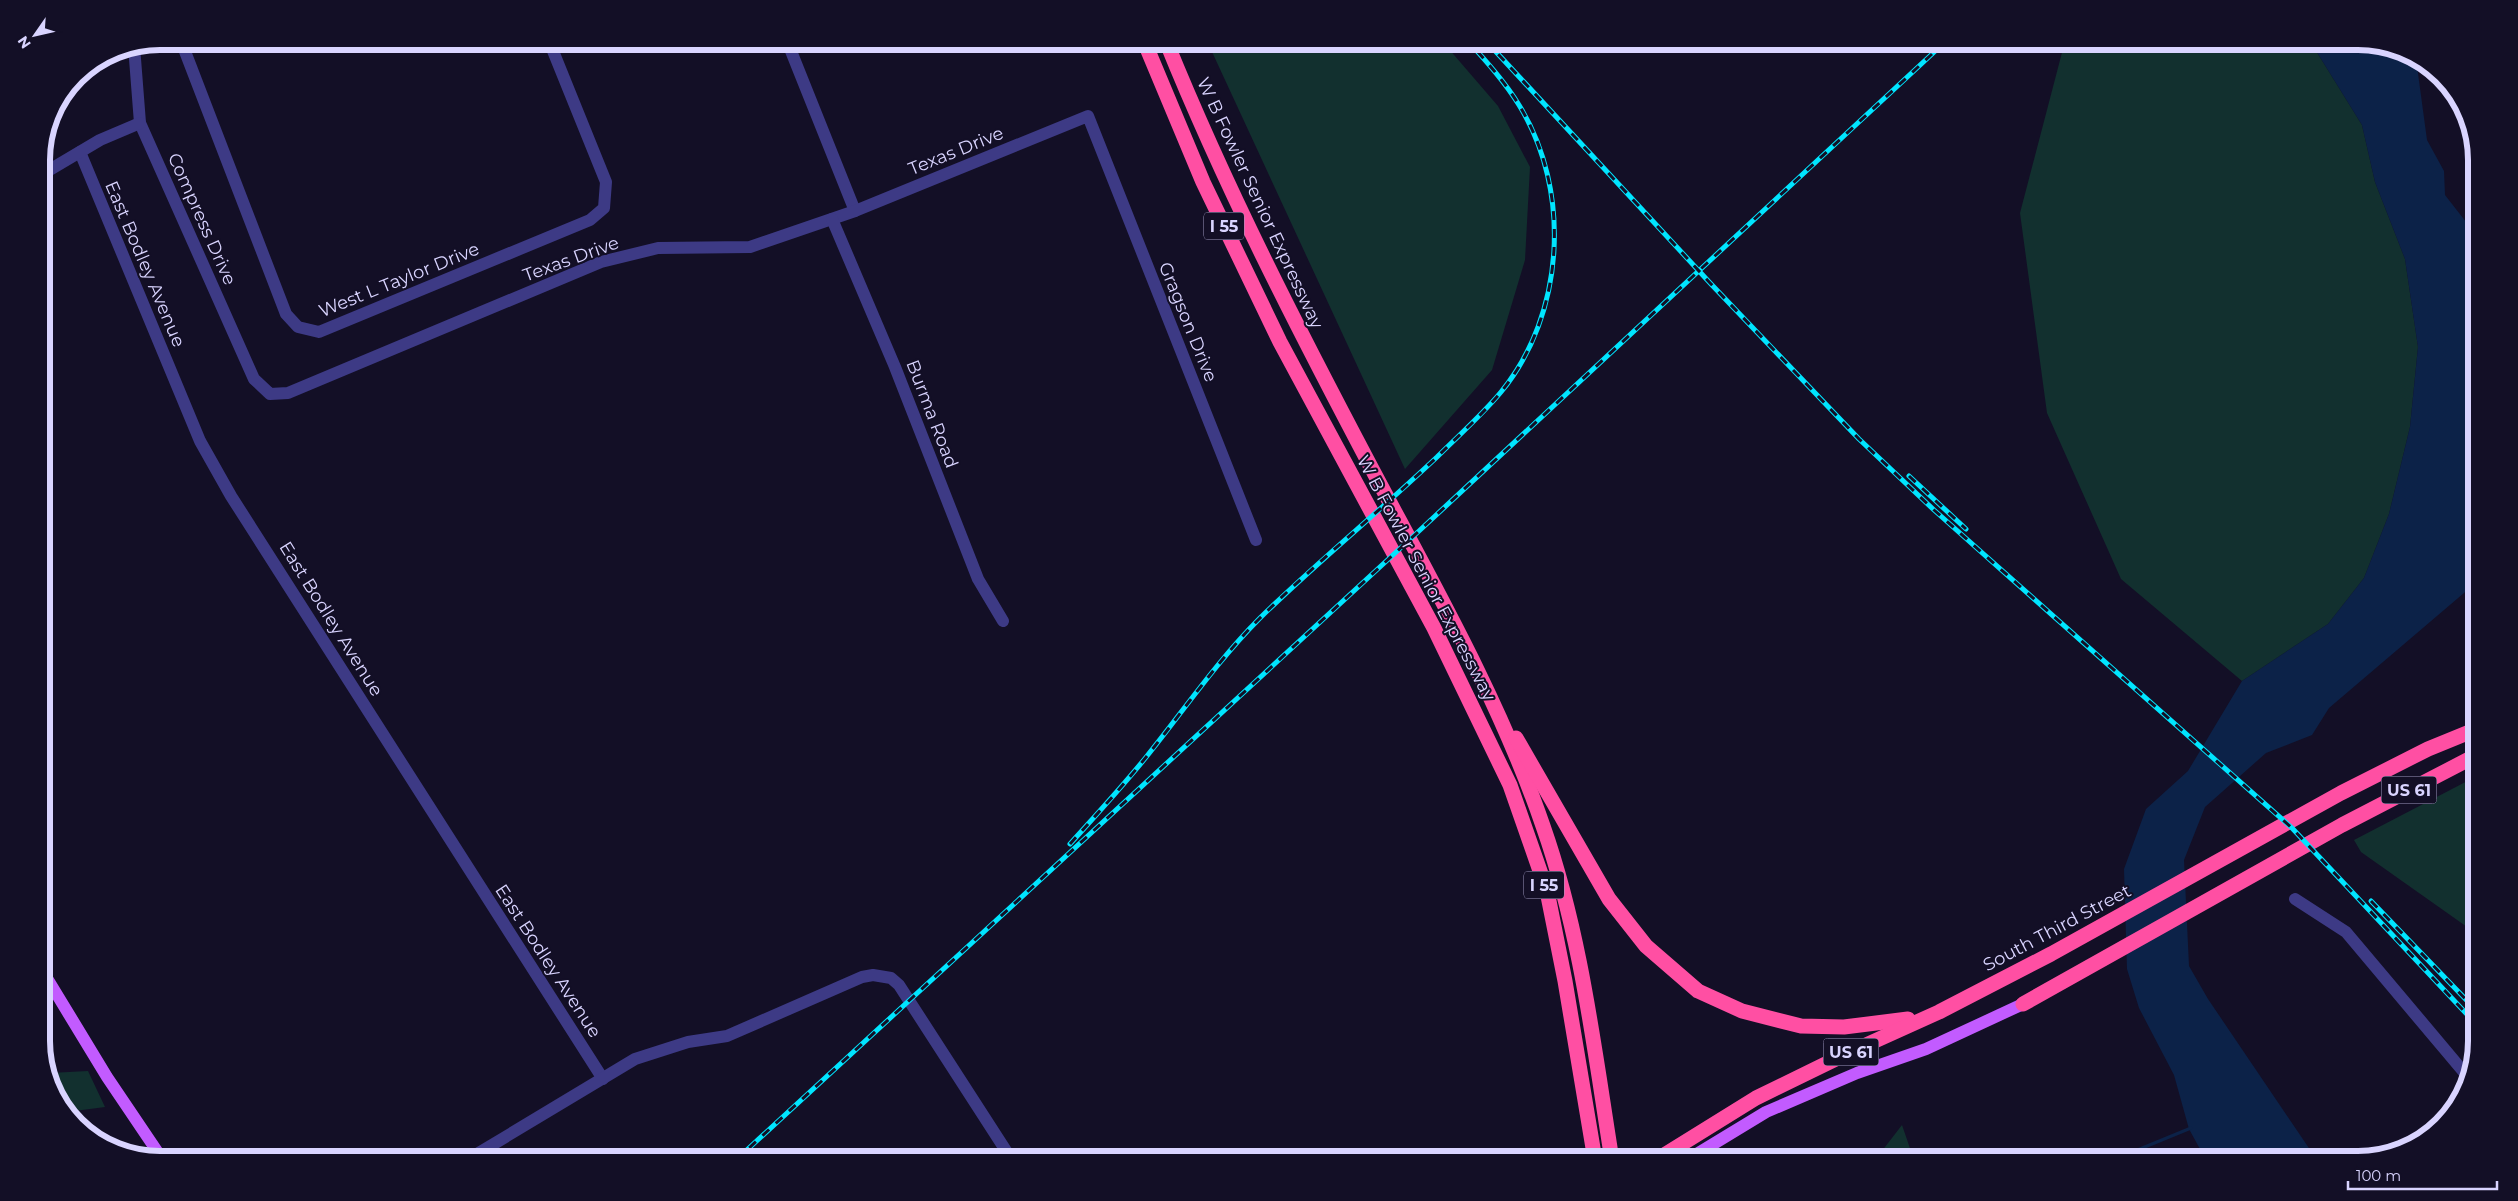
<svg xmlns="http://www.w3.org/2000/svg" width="2518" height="1201" viewBox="0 0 2518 1201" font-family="Montserrat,sans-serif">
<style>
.green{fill:#12302f}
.water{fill:#0c2248}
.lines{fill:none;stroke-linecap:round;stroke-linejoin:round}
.stream{stroke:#0c2248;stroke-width:3}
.minor{stroke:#3d3a85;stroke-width:12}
.major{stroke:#c25bff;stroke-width:12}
.highway{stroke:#ff4fa3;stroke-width:15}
.rail-casing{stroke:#00e5ff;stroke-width:5}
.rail{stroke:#130f26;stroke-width:3;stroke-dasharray:9;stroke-linecap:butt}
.labels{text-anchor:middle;stroke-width:4;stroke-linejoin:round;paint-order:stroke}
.shield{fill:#130f26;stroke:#9e99be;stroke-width:1}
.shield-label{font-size:16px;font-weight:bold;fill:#d9d4ff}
.street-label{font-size:18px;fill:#d9d4ff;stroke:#130f26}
.rim{fill:none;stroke:#d9d4ff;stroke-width:6}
</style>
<rect width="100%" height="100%" fill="#130f26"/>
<g class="green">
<polygon points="1207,41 1442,41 1498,106 1530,167 1525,260 1492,370 1405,469"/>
<polygon points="2065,41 2310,41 2362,125 2375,182 2405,259 2418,347 2410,427 2389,514 2364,578 2328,624 2242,681 2121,579 2047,413 2020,213"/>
<polygon points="2477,776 2477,934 2361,852 2354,840"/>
<polygon points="88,1071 105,1107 67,1112 61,1107 50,1073"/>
<polygon points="1902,1125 1914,1160 1875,1160"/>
</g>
<polygon class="water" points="2310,41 2358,41 2394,50 2396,58 2417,66 2427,140 2444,171 2445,195 2477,236 2477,576 2471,587 2329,708 2312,735 2266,753 2205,807 2184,860 2189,966 2208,999 2317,1160 2206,1160 2189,1129 2174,1075 2139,1008 2127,969 2124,869 2146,809 2188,771 2242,681 2328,624 2364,578 2389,514 2410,427 2418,347 2405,259 2375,182 2362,125"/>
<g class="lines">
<polyline class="stream" points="2113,1160 2191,1128"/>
<g class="minor">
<polyline points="181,41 286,314 298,327 319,332 590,220 604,208 606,182 549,41"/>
<polyline points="787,41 855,211"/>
<polyline points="134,46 140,123 254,379 270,394 288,393 601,262 658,248 750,247 855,211 1088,116 1256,540"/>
<polyline points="80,152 200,441 231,496 603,1079"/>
<polyline points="41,175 100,140 140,123"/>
<polyline points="832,219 895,367 978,579 1003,621"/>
<polyline points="2295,899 2346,932 2468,1077"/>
<polyline points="467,1160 635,1059 688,1042 727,1036 862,977 873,975 891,978 899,985 1012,1160"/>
</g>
<g class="major">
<polyline points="42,970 107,1077 163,1160"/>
<polyline points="1687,1160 1766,1112 1857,1073 1926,1049 2023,1004"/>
</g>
<g class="highway">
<polyline points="1144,41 1203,182 1280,342 1434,628 1510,785 1547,891 1565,981 1595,1160"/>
<path d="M1166,41C1226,189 1298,329 1372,469C1434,586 1500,701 1543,826C1581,934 1594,1048 1612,1160"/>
<polyline points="1516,738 1609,899 1646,946 1698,991 1742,1011 1801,1026 1844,1027 1908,1019"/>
<polyline points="2023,1004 2342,825 2477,755"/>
<polyline points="1656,1160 1756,1098 1846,1054 1939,1012 2051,954 2341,793 2428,749 2477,729"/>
</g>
<g class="rail-casing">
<g id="rail">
<polyline points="1486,41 1711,284 1859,439 1934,510 2292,828 2477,1025"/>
<polyline points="1909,476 1966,529"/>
<path d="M1070,844C1096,815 1123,786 1147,756C1184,710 1218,660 1260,618C1317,562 1379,512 1437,457C1458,436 1482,415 1501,392C1565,314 1572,191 1519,105C1505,82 1486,61 1468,41"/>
<polyline points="2371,901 2477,1011"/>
<polyline points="736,1160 1419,531 1946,41"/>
</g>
</g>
<use href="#rail" class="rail"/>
</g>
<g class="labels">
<g class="shield">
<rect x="1204" y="212.5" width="40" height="27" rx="4"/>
<rect x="2381.5" y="776.5" width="55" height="27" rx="4"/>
<rect x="1524" y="871.5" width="40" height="27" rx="4"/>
<rect x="1823.5" y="1038.5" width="55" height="27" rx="4"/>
</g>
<g class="shield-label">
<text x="1224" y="232">I 55</text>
<text x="2409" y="796">US 61</text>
<text x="1544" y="891">I 55</text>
<text x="1851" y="1058">US 61</text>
</g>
<g class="street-label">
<text transform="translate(956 151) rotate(-22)" y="6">Texas Drive</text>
<text transform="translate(1260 203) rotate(65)" y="6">W B Fowler Senior Expressway</text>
<text transform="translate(202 219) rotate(66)" y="6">Compress Drive</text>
<text transform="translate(571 259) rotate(-20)" y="6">Texas Drive</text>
<text transform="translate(145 264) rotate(67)" y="6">East Bodley Avenue</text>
<text transform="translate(399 280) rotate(-22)" y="6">West L Taylor Drive</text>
<text transform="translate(1188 322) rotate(68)" y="6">Gragson Drive</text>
<text transform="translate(932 414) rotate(69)" y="6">Burma Road</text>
<text transform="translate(1426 578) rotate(62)" y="6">W B Fowler Senior Expressway</text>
<text transform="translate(331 619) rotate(58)" y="6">East Bodley Avenue</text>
<text transform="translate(2057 928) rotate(-28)" y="6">South Third Street</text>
<text transform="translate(548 961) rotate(57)" y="6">East Bodley Avenue</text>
</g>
</g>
<path d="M0 0H2518V1201H0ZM160 50H2358A110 110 0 0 1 2468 160V1041A110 110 0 0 1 2358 1151H160A110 110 0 0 1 50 1041V160A110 110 0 0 1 160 50Z" fill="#130f26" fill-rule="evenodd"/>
<path class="rim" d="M160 50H2358A110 110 0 0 1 2468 160V1041A110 110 0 0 1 2358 1151H160A110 110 0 0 1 50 1041V160A110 110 0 0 1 160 50Z"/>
<g transform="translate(35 35) rotate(236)" stroke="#130f26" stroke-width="4" paint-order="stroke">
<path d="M0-4L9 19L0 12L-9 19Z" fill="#d9d4ff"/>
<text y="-8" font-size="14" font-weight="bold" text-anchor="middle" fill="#d9d4ff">N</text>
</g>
<path d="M2348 1181v8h149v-8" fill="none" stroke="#d9d4ff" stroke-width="2.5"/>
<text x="2356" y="1181" font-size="15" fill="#d9d4ff" stroke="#130f26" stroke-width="4" paint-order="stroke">100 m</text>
</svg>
